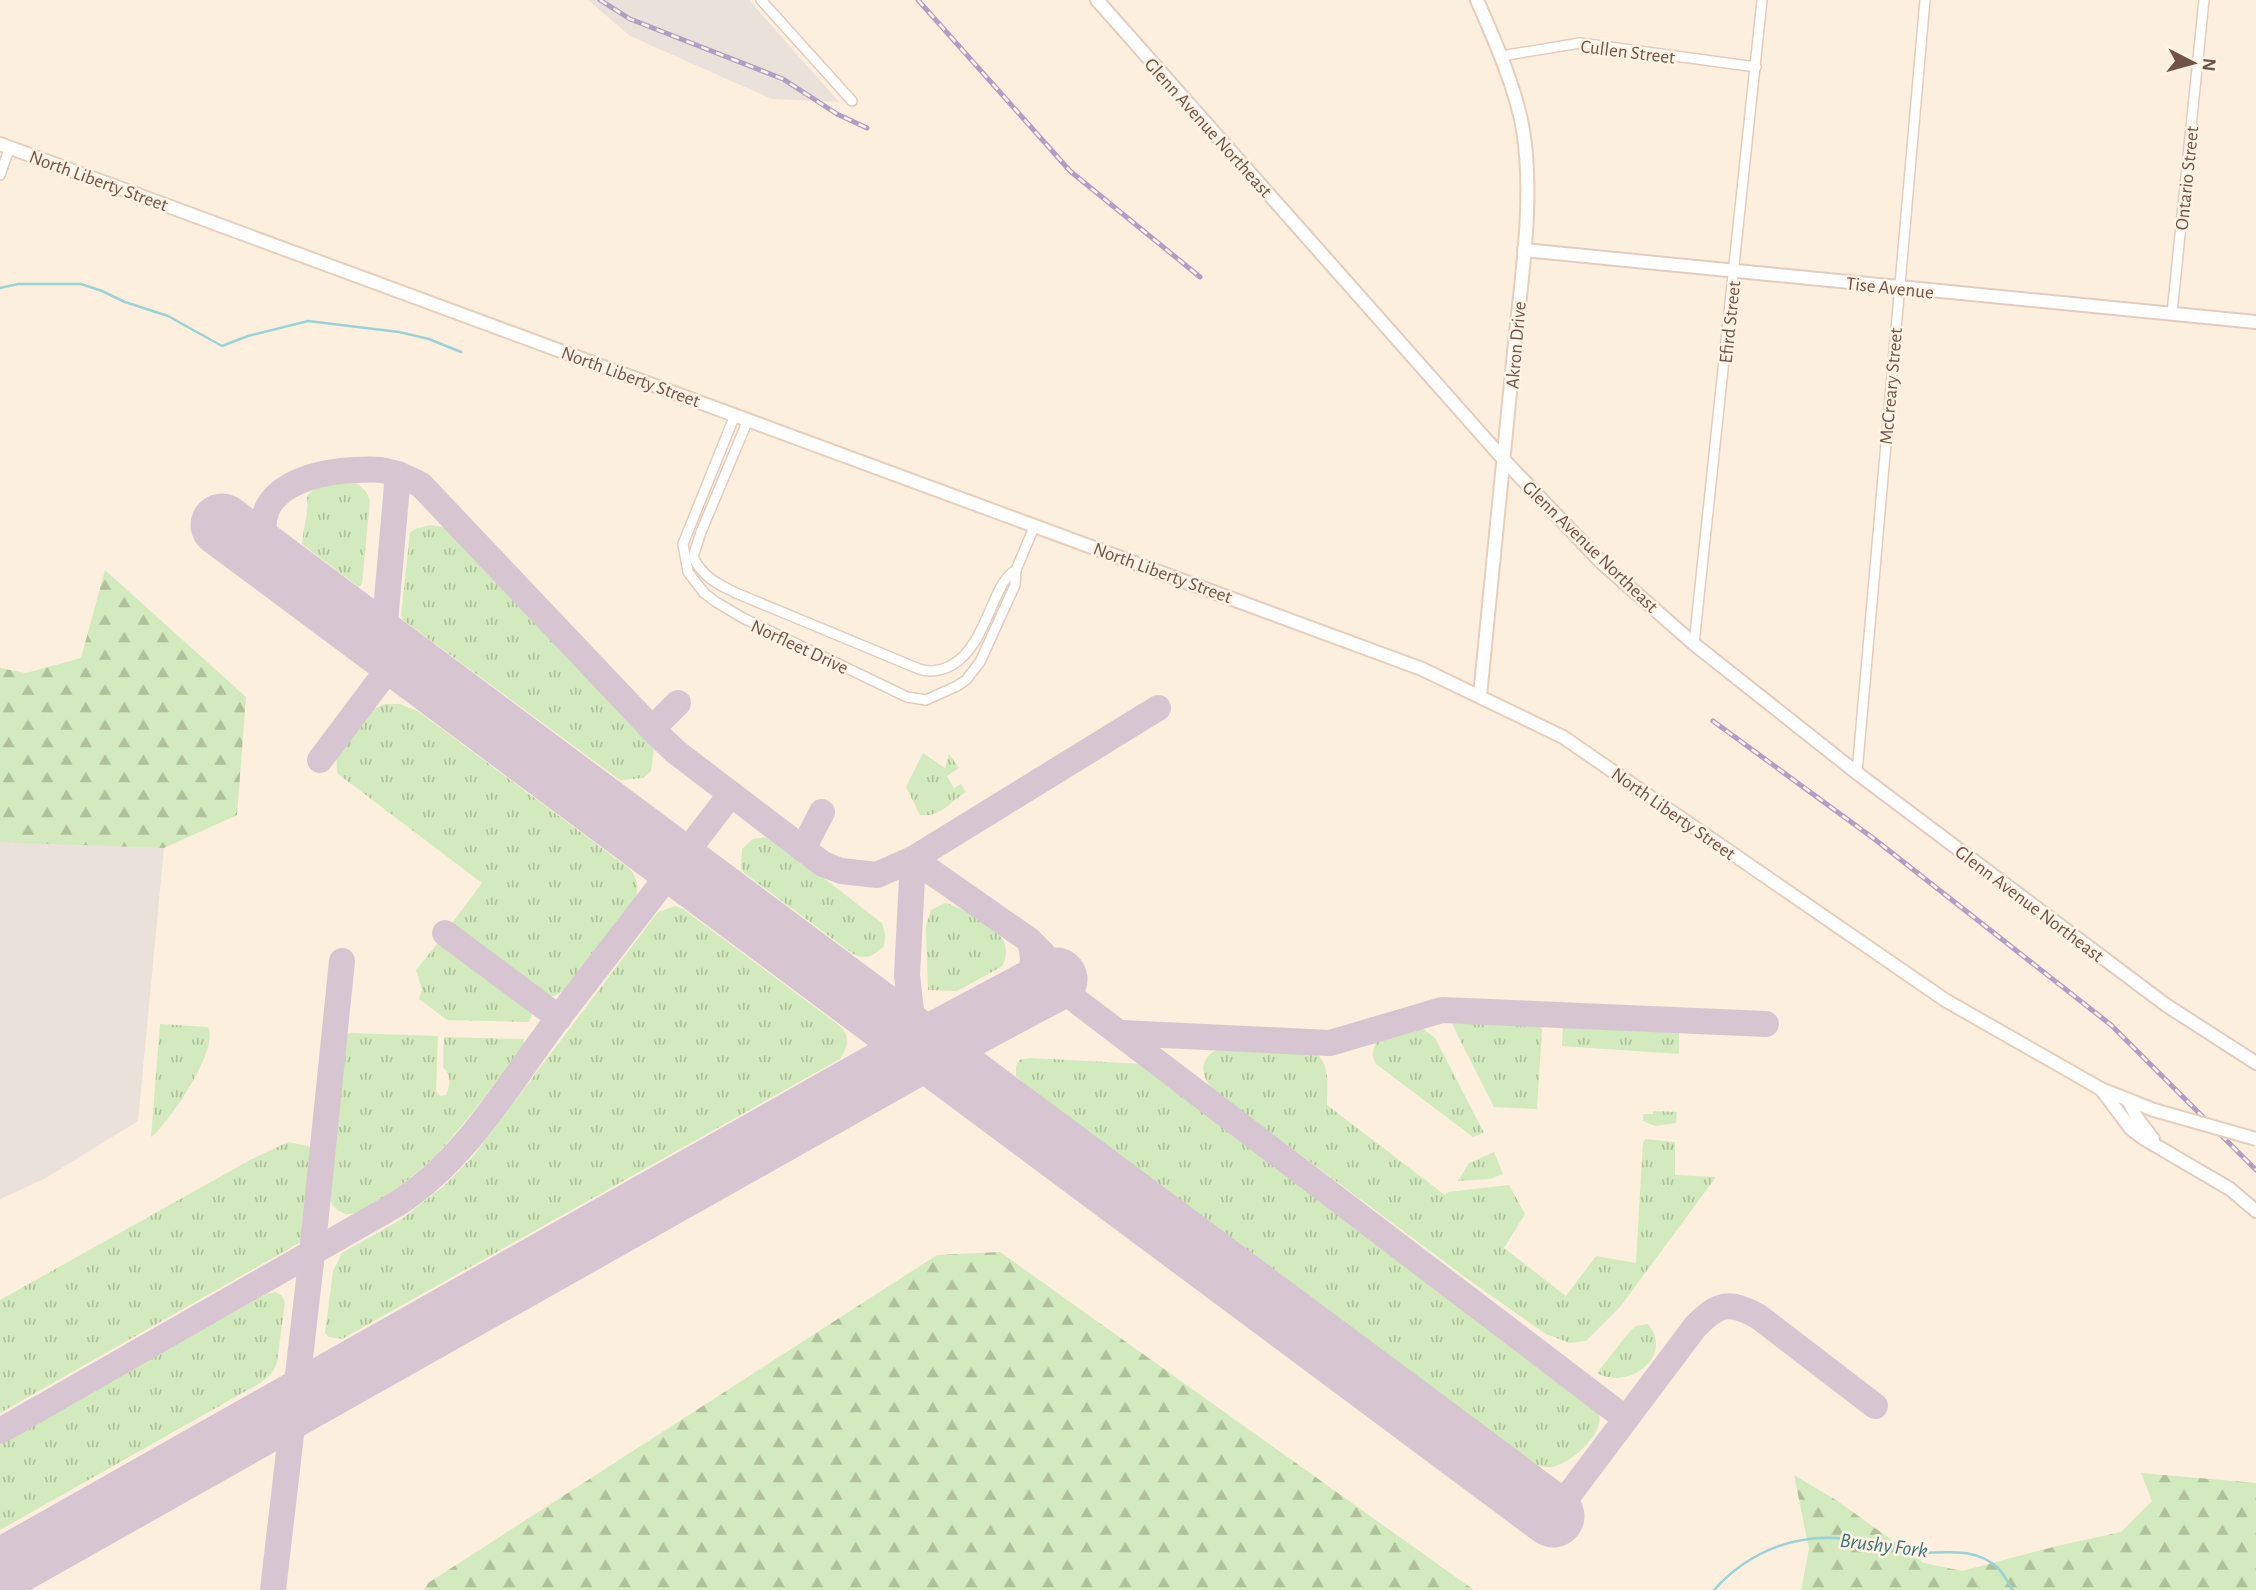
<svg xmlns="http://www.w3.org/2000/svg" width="2256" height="1590" viewBox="0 0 2256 1590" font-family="'Alegreya Sans',sans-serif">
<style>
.industrial{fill:#eae1db}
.grass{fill:url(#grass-tufts)}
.forest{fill:url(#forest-firs)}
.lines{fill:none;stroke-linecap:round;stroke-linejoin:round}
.stream{stroke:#99d3d8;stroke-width:2.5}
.taxiway{stroke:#d7c6d2;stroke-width:26}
.runway{stroke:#d7c6d2;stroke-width:63}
.minor-casing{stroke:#e3ccbd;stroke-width:12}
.tertiary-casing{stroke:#e3ccbd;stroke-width:16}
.secondary-casing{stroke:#e8cdba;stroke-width:16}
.minor{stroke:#fff;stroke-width:9}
.tertiary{stroke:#fff;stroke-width:12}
.secondary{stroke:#fff;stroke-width:12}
.rail-casing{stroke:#b19ec5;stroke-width:5}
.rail{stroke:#fff3e5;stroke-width:2.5;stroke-dasharray:8;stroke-linecap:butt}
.secondary-bridge-casing{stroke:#e8cdba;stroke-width:16;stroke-linecap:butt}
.secondary-bridge{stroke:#fff;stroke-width:12}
.labels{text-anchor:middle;stroke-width:5;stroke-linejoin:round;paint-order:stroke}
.street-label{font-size:19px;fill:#735346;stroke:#fff3e5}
.water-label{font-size:21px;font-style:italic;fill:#3a737a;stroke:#fff3e5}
</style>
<defs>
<pattern id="grass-tufts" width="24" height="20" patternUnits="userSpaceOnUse" patternTransform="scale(1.75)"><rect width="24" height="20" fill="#d2eabd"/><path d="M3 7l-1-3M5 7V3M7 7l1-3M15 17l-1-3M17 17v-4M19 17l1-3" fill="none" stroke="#afc09b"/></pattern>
<pattern id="forest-firs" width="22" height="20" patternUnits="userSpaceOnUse" patternTransform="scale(1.75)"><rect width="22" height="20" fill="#d2eabd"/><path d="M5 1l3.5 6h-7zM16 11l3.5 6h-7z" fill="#afc09b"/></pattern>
</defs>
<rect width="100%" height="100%" fill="#fdefde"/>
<g class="industrial">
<polygon points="588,0 749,0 839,102 772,99 630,36"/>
<polygon points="0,840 164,848 138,1121 44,1179 0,1199"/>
</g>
<g class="grass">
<path d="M349,481C361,484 366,489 370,501L362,583L359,587L302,544C303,528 309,513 307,496L317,486Z"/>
<polygon points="430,525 449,528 456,534 647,741 654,750 651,771 643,778 620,780 403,620 401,615 410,533 415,529"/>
<path d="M385,704H400L419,712L630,869C637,879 639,886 636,897L564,990C559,993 555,997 549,997C537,996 468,940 454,930L453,922L482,883L338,774C329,749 362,712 385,704Z"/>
<path d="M923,753L945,768L949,754L959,768L947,776L954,788L961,784L966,792C951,801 940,818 920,815L906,787Z"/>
<path d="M767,837L774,840L882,923L885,935L884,946C873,956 867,960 853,954L743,872L741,867L742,849L753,839Z"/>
<path d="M945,903C958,905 997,929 1003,940C1008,949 1007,959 1001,967L957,991L928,990L926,926L931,910Z"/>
<path d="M675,906L683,909L840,1026C851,1038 848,1046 840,1059L342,1339L329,1337L325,1333L333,1271L342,1253L402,1219L445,1185L474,1155L658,912Z"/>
<polygon points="441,942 445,942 527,1004 532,1015 529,1022 447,1020 419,999 422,990 416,970 437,944"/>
<polygon points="1461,1019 1536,1023 1542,1029 1537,1109 1494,1107 1456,1032 1453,1024 1455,1020"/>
<polygon points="1563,1023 1679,1030 1679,1054 1562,1046"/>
<path d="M160,1024L208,1027C220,1048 169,1123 151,1137Z"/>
<path d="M1421,1027L1435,1038L1484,1133L1473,1137L1376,1064C1370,1054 1373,1045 1381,1037Z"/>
<path d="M350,1033L438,1036L436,1091L440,1096L446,1095C451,1084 451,1075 443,1067L444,1037L524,1039L523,1047C496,1082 469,1119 439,1152C425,1167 371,1213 352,1214C334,1215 328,1200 327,1185L342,1042L344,1036Z"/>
<path d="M1229,1046L1308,1048C1332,1060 1327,1082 1327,1105L1445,1195L1448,1192L1509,1185L1525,1214L1504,1248L1566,1296L1596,1256L1636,1263L1643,1142L1646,1139L1675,1142V1175L1716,1177L1620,1307L1586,1341L1570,1343L1546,1334L1473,1283L1215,1091C1194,1072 1203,1050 1229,1046Z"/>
<path d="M1030,1058L1144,1064L1584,1395C1588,1400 1595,1406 1598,1412C1608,1432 1570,1464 1552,1467C1547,1468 1541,1466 1536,1465L1037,1094L1016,1076V1066L1019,1060Z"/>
<polygon points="1653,1111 1677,1112 1676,1123 1655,1126 1643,1121 1643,1114 1653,1114"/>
<polygon points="288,1142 308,1146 314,1151 307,1230 299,1243 0,1413 0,1300 250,1160"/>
<polygon points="1494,1152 1503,1174 1490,1179 1458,1181 1469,1163"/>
<path d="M276,1292L282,1296L285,1302L277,1362C274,1373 268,1377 260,1383L0,1530V1445L266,1294Z"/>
<path d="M1648,1324C1675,1356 1628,1391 1597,1373L1630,1331L1636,1326Z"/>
</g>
<g class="forest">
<polygon points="105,570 246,697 237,815 164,848 0,842 0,668 26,673 81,658"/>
<polygon points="1000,1252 1474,1590 424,1590 428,1583 937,1255"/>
<polygon points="2141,1473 2256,1483 2256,1590 1801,1590 1809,1549 1794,1475 1836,1500 1924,1563 1962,1571 2057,1546 2121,1532 2152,1501"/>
</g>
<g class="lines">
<g class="stream">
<polyline points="0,288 18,284 81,284 102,291 125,302 168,316 222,346 248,336 308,321 399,332 429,339 461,352"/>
<path d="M1714,1590C1750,1550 1800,1531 1854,1540C1873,1543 1891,1552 1911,1553C1941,1554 1973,1545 1998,1568C2004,1574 2008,1583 2013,1590"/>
</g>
<g class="taxiway">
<path d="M281,569C233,503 293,473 353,470C364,470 375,468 386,471C398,473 410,479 421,485L657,734L676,752L731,794L823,864L841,871L877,875L913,859L1029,940L1043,954L1065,992L1626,1419"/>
<polyline points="383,645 398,474"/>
<polyline points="652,729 678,703"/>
<polyline points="320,760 398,656"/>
<polyline points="803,849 822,812"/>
<polyline points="445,933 559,1018"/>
<path d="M1015,1002C1029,981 1039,964 1029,940"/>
<polyline points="1122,1033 1330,1043 1442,1010 1766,1024"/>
<polyline points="925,1049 912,1020 907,975 913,859 1158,708"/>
<path d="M857,1089C886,1059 904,1044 906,1001"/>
<path d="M0,1431L397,1204C467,1159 509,1083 559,1017C616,943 674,869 731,794"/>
<path d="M1553,1516L1695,1327C1718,1303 1730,1300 1759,1317L1875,1406"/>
<polyline points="273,1590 312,1254 342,961"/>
</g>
<g class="runway">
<polyline points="222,525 1553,1516"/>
<polyline points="0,1571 925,1049 1056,979"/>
</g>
<g class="minor-casing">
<g id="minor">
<polyline points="761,0 852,101"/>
<polyline points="1501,56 1580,43 1756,67"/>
<polyline points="0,175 10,147"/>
<polyline points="2172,313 2204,0"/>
<polyline points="735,415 683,544 688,572 704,593 716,602 743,618 907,697 926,700 957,686 966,680 980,662 1015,585 1016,570 1035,525"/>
<path d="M748,420L701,532L693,557C703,577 717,584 736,593L919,669C931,673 941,671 952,665C988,644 992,582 1016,570"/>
<polyline points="1694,644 1762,0"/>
<polyline points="1857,773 1925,0"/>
</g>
</g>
<g class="tertiary-casing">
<g id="tertiary">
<polyline points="1097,0 1505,461 1602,563 1694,644 1857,773 2166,1005 2256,1063"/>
<polyline points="1524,250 2256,322"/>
<polyline points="2101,1089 2131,1129 2143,1138 2230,1189 2256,1211"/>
<polyline points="2128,1100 2137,1118 2153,1139"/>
</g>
</g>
<g class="secondary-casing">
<g id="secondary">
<path d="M1477,0C1494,39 1516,88 1523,130C1534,197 1522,275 1515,342C1504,460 1491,578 1480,696"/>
<polyline points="0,144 1422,669 1563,737 1945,1000 2101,1089 2154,1110"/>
</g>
</g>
<use href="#minor" class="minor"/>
<use href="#tertiary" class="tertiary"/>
<use href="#secondary" class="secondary"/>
<g class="rail-casing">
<g id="rail">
<polyline points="600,0 630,19 783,79 837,114 867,128"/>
<polyline points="918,0 1070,171 1200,277"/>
<polyline points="1713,721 1873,838 2111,1025 2256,1170"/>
</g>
</g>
<use href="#rail" class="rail"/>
<g class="secondary-bridge-casing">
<polyline id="secondary-bridge" points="2154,1110 2256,1139"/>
</g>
<use href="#secondary-bridge" class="secondary-bridge"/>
</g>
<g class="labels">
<g class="street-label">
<text transform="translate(1628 51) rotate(7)" y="7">Cullen Street</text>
<text transform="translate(1209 127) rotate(48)" y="7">Glenn Avenue Northeast</text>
<text transform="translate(2186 178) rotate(-84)" y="7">Ontario Street</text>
<text transform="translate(99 180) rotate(20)" y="7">North Liberty Street</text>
<text transform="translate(1890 287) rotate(6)" y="7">Tise Avenue</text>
<text transform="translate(1729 322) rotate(-84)" y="7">Efird Street</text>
<text transform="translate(1515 345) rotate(-85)" y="7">Akron Drive</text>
<text transform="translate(631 376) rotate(20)" y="7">North Liberty Street</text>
<text transform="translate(1890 386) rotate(-85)" y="7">McCreary Street</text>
<text transform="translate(1591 546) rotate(44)" y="7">Glenn Avenue Northeast</text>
<text transform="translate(1163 572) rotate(20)" y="7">North Liberty Street</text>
<text transform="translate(800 646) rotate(25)" y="7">Norfleet Drive</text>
<text transform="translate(1674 813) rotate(35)" y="7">North Liberty Street</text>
<text transform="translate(2030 903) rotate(37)" y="7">Glenn Avenue Northeast</text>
</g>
<g class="water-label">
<text transform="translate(1884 1545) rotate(7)" y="7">Brushy Fork</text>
</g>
</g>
<g transform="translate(2193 63) rotate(96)" stroke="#fff3e5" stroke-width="5" paint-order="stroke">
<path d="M0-5L12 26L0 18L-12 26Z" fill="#735346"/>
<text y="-10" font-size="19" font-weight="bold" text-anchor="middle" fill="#735346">N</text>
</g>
</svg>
